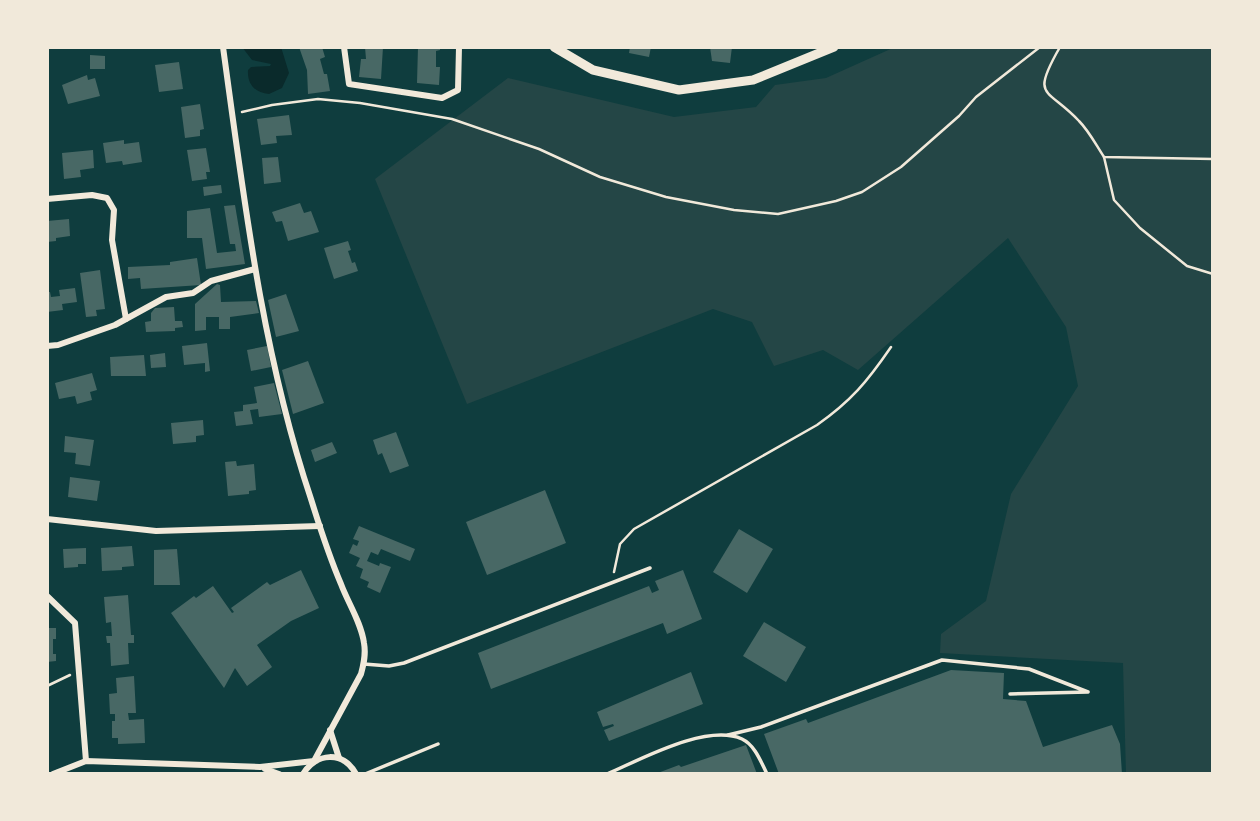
<svg xmlns="http://www.w3.org/2000/svg" width="1260" height="821" viewBox="0 0 1260 821" font-family="'DM Sans',sans-serif">
<style>
.green{fill:#244646}
.water{fill:#0a2a2b}
.building{fill:#486865}
.lines{fill:none;stroke-linecap:round;stroke-linejoin:round}
.path{stroke:#f1e9da;stroke-width:2.5}
.service{stroke:#f1e9da;stroke-width:3.5}
.minor{stroke:#f1e9da;stroke-width:6}
.secondary{stroke:#f1e9da;stroke-width:9}
</style>
<rect width="100%" height="100%" fill="#0f3d3e"/>
<polygon class="green" points="895,47 1213,47 1213,774 1126,774 1123,663 940,653 941,634 986,601 1011,494 1078,386 1066,327 1008,238 858,370 823,350 774,366 752,322 713,309 467,404 375,179 508,78 674,117 756,107 775,85 826,78"/>
<path class="water" d="M242,47H281L289,73L282,88L269,94C255,93 247,84 248,70L251,67L270,66L271,64L252,60Z"/>
<g class="building">
<polygon points="299,47 322,47 325,57 320,59 324,74 327,74 330,91 308,94 307,70"/>
<polygon points="365,47 383,47 381,79 359,77 361,59 366,59"/>
<polygon points="418,47 440,47 440,50 436,51 436,67 440,67 439,85 417,83"/>
<polygon points="630,47 651,47 649,57 629,53"/>
<polygon points="710,47 732,47 730,63 712,61"/>
<polygon points="90,55 105,56 105,69 90,69"/>
<polygon points="179,62 183,89 159,92 155,65"/>
<polygon points="87,75 88,80 95,78 100,96 68,104 62,85"/>
<polygon points="200,104 204,129 200,130 200,136 185,138 181,107"/>
<polygon points="289,115 292,135 276,136 277,143 261,145 257,119"/>
<polygon points="124,140 124,144 139,142 142,162 123,165 122,161 106,163 103,143"/>
<polygon points="206,148 210,172 206,172 207,179 192,181 187,150"/>
<polygon points="93,150 94,168 80,170 81,177 64,179 62,153"/>
<polygon points="278,157 281,182 264,184 262,158"/>
<polygon points="221,185 222,193 204,196 203,187"/>
<polygon points="300,203 304,213 311,211 319,232 288,241 282,221 276,222 272,212"/>
<polygon points="235,205 245,264 206,269 202,238 187,238 187,211 210,208 217,253 236,251 235,244 230,244 224,206"/>
<polygon points="69,219 70,236 56,238 56,241 47,242 47,221"/>
<polygon points="348,241 351,250 348,251 352,263 355,262 358,271 334,279 324,248"/>
<polygon points="197,258 201,285 141,289 140,278 128,279 128,267 170,265 170,262"/>
<polygon points="100,270 105,309 96,310 97,316 86,317 80,273"/>
<polygon points="217,284 220,285 221,302 256,301 259,313 230,317 230,329 219,329 219,317 206,317 206,330 195,331 195,304"/>
<polygon points="75,288 77,302 62,304 63,310 47,312 47,292 50,292 51,297 60,296 59,290"/>
<polygon points="286,294 299,331 276,337 268,300"/>
<polygon points="174,307 175,321 182,321 183,327 175,328 175,331 146,332 145,322 151,321 151,313 155,308"/>
<polygon points="207,343 210,371 205,372 205,363 184,365 182,346"/>
<polygon points="267,346 271,367 251,371 247,350"/>
<polygon points="165,353 166,367 151,368 150,355"/>
<polygon points="144,355 146,376 111,376 110,357"/>
<polygon points="308,361 324,403 293,414 282,370"/>
<polygon points="92,373 97,390 90,392 92,400 77,404 75,396 59,399 55,383"/>
<polygon points="274,383 282,414 259,417 258,409 250,410 253,424 236,426 234,412 243,411 243,405 257,403 254,387"/>
<polygon points="203,420 204,435 196,436 196,442 173,444 171,423"/>
<polygon points="396,432 409,466 390,473 382,453 378,455 373,440"/>
<polygon points="65,436 94,440 90,466 75,464 76,453 64,452"/>
<polygon points="332,442 337,453 315,462 311,450"/>
<polygon points="236,461 237,466 254,464 256,490 249,491 249,494 228,496 225,462"/>
<polygon points="70,477 100,481 97,501 68,497"/>
<polygon points="545,490 566,543 487,575 466,522"/>
<polygon points="359,526 415,549 410,561 381,549 378,555 371,552 367,561 379,566 380,563 391,567 380,593 367,587 369,582 360,578 363,569 356,566 360,558 349,553 353,544 357,546 359,541 353,539"/>
<polygon points="739,529 773,549 747,593 713,572"/>
<polygon points="132,546 134,566 122,567 122,570 102,571 101,548"/>
<polygon points="86,548 86,564 78,564 78,567 64,568 63,549"/>
<polygon points="177,549 180,585 154,585 154,550"/>
<polygon points="301,570 319,608 291,621 257,645 272,667 247,686 235,668 224,688 171,613 194,596 196,598 213,586 232,613 234,612 231,608 267,582 270,585"/>
<polygon points="683,570 702,619 667,634 663,623 491,689 478,653 649,586 652,593 659,590 655,581"/>
<polygon points="128,595 131,635 134,635 134,643 128,643 129,664 111,666 110,643 107,643 106,636 112,636 111,622 106,623 104,597"/>
<polygon points="764,622 806,647 786,682 743,656"/>
<polygon points="47,628 56,628 56,639 53,639 53,654 56,654 56,661 47,662"/>
<polygon points="951,670 1004,673 1003,699 1026,701 1043,747 1112,725 1120,744 1122,774 779,774 764,734 806,719 808,723"/>
<polygon points="691,672 703,704 609,741 604,730 614,726 613,724 603,727 597,712"/>
<polygon points="134,676 136,713 128,713 129,720 144,719 145,743 118,744 118,738 112,738 112,721 115,721 115,714 110,714 109,694 117,693 116,678"/>
<polygon points="746,745 757,774 655,774 679,765 681,767"/>
</g>
<g class="lines">
<g class="path">
<path d="M1060,47C1030,99 1047,87 1079,121C1089,131 1096,145 1104,157L1213,159"/>
<polyline points="242,112 272,105 318,99 360,103 452,119 539,149 600,177 666,197 734,210 778,214 836,201 862,192 901,167 959,116 976,97 1040,47"/>
<polyline points="1104,157 1114,200 1140,228 1187,266 1213,274"/>
<path d="M614,572L620,544L634,529L817,425C851,401 867,382 891,347"/>
<polyline points="47,686 70,675"/>
</g>
<g class="service">
<polyline points="364,664 389,666 404,663 650,568"/>
<polyline points="728,735 761,727 942,660 1029,669 1088,692 1010,694"/>
<polyline points="365,774 438,744"/>
<path d="M607,774C640,760 706,723 742,739C755,745 761,762 767,774"/>
</g>
<g class="minor">
<polyline points="344,47 349,84 442,98 458,90 459,47"/>
<polyline points="47,199 92,195 107,198 114,210 112,240 126,319"/>
<polyline points="47,346 58,345 115,325 166,297 193,293 211,281 255,269"/>
<polyline points="47,519 156,531 320,526"/>
<polyline points="47,596 75,623 86,761"/>
<polyline points="330,730 339,758"/>
<polyline points="265,769 279,774"/>
<path d="M53,774L86,761L260,767L314,761L361,674C364,663 366,654 364,643C361,622 348,603 341,584C329,556 320,528 311,499C262,353 244,199 223,47"/>
<path d="M303,774C316,753 343,750 356,774"/>
</g>
<polyline class="secondary" points="554,47 593,70 679,90 753,80 834,47"/>
</g>
<rect width="1260" height="821" fill="none" stroke="#f1e9da" stroke-width="98"/>
</svg>
